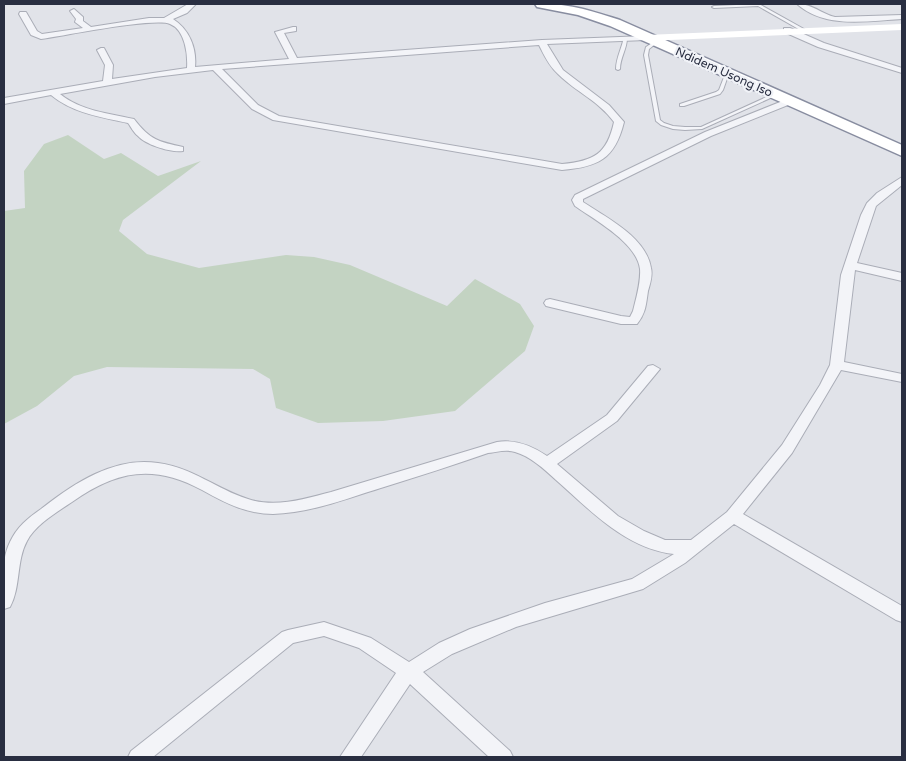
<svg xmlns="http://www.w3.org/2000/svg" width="906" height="761" viewBox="0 0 906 761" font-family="'Varela Round',sans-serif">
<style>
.green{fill:#c3d3c2}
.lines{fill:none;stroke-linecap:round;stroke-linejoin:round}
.lane-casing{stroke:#aaadb7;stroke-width:2}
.street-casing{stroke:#aaadb7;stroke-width:2}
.highway-casing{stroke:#888da0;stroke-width:3}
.lane{fill:#f3f4f8;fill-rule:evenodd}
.street{fill:#f3f4f8;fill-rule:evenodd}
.secondary{fill:#fff;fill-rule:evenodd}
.highway{fill:#fff;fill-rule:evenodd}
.labels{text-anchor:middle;stroke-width:4.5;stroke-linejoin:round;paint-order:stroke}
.far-street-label{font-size:12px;fill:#292e41;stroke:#f0f2f7}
</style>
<rect width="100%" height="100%" fill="#e1e3e9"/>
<polygon class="green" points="68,135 104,159 121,153 158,176 201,161 123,220 119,231 147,254 199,268 286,255 314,257 350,265 447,306 475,279 520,304 534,326 525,351 455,411 383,421 318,423 276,408 270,379 253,369 107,367 74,376 37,406 4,424 4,211 25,208 24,171 44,144"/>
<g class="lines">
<g class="lane-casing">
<g id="lane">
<polygon points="759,4 804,29 805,30 802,31 758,6 714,8 712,7 714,6"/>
<path d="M624,37L627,38C627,49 620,58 620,69L618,70L616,69C616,58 622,48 624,37Z"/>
<polygon points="655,41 658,42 649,49 648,55 660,120 664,123 673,126 685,127 701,127 773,94 777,95 702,129 685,130 673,129 661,125 656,121 644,55 646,47"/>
<polygon points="726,72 729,73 723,90 720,94 684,106 680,106 680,104 716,92 719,90"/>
</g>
</g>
<g class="street-casing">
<g id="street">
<path d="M188,4H196L187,13L173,19C189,29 197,48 195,67L289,59L275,32L293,27H296V31L284,33L297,58L542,40L646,36L650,38L646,40L547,44L563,70L609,105L624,122C615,159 598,167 562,170L273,120L252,109L213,70L155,77L60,94C81,111 108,113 134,119C150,140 159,142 183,147V151C172,153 146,145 138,136C134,133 131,127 128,123C100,117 73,113 51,95L4,104V98L103,81L105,65L97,50L101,48H104L113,65L112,79L187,68C188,54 185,30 170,24C155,17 63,36 41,39L31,35L19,14L20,12H26L37,31L42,34L83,28L75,22L76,19L70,11L74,9L83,17V21L91,27L149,18H164ZM539,45C544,55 549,66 558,74C576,92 599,101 614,122C607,154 594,161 562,164L279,116L258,105L222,69Z"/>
<path d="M797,4C811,3 822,14 835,17L902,15V19C868,21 825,29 797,4Z"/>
<polygon points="784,28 790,28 824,43 902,68 902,73 818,47 784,32"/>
<path d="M790,98L793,99V103L711,136L583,199V202C607,218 646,237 651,268C653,276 650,284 648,291C646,304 646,313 637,324H621L546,306L544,303L546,300L550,299L621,316L630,317L633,311C636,299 641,282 640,269C637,243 595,220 575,206L572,200L575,195L705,132Z"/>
<path d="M902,177V185L876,206L857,263L902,273V281L855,270L844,362L902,374V382L841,370L792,453L743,514L902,606V622L896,620L734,524L685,563L643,589L516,627L452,654L423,672L510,751L513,757H489L410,684L361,757H340L396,673L359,648L324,636L293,643L153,757H128L131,751L282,632L288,630L324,622L371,638L409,662L439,643L470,629L545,603L632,579L674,554C626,549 590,510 556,480C544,469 530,456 515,452C506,449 497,452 488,453C454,465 419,476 384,487C348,498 311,513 273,514C247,514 225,503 202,490C154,464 117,470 72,502C57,512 35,525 27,541C16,561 21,587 10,607L4,609C4,587 0,562 10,542C17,527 28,518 41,509C73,484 114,456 158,463C194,468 216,489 248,499C275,508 305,499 331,492L497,442C516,439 532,446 547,456L607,415L648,366L653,365L660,369L617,421L557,464L618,516L644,531L665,540H691L727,512L782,445L820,385L830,365L841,275L861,215L867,203L877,193Z"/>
</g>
</g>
<g class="highway-casing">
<path id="highway" d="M535,4C565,2 592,11 620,20L902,145V156L610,26L578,15L537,7Z"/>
</g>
<use href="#lane" class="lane"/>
<use href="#street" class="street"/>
<polygon class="secondary" points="902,24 902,30 646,41 641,38 646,35"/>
<use href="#highway" class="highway"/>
</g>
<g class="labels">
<g class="far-street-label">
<text transform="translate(724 72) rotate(24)" y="4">Ndidem Usong Iso</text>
</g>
</g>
<rect width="906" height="761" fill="none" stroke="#292e41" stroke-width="10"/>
</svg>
